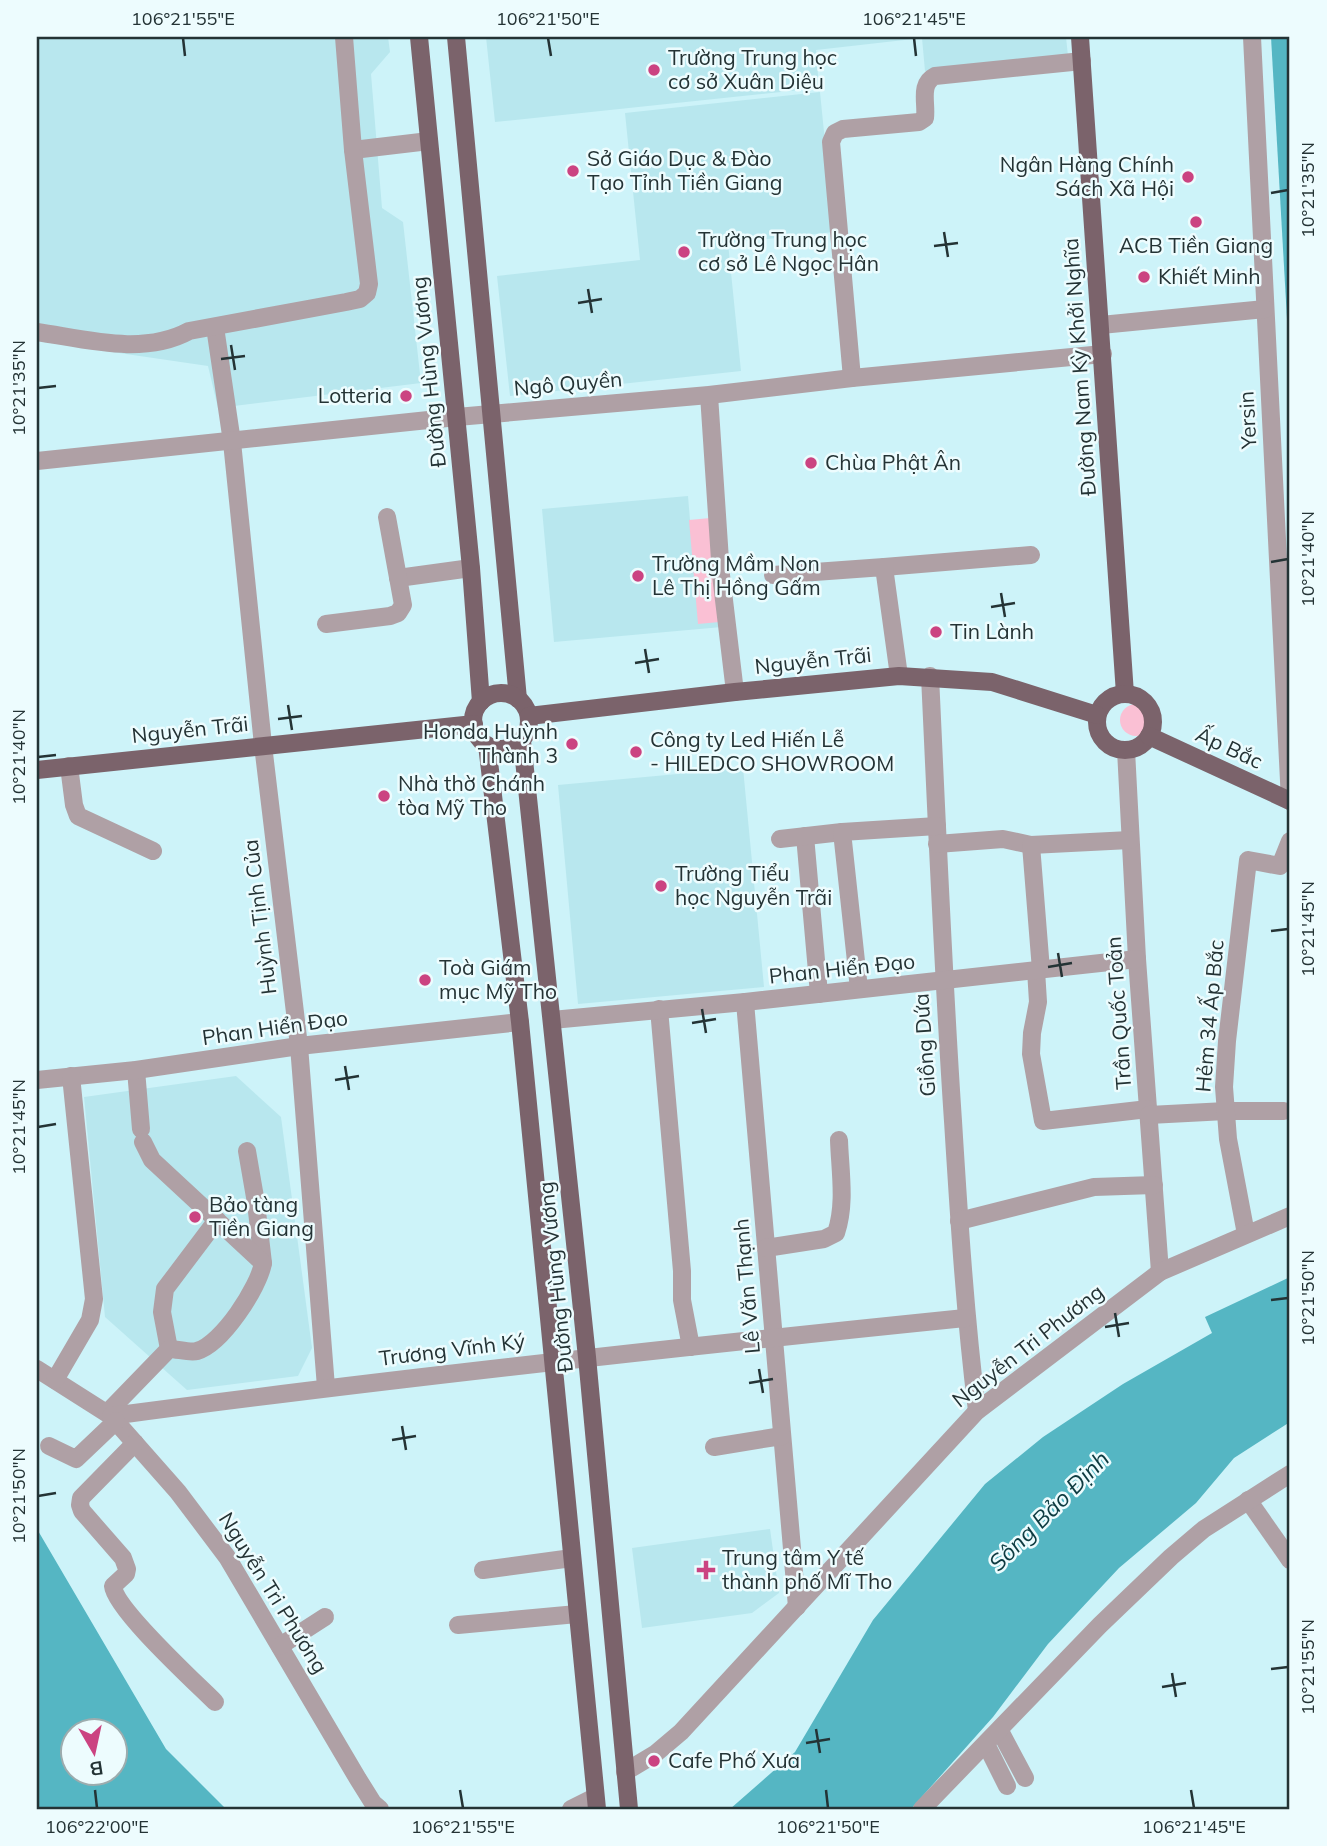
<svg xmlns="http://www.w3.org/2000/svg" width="1327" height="1846" viewBox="0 0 1327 1846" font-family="Mulish,sans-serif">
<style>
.built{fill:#b8e7ee}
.green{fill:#fac0d4}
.water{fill:#55b6c3;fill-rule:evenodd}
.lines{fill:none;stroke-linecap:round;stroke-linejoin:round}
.minor{stroke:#afa0a5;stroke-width:18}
.major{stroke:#7b636b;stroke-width:18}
.ticks{fill:none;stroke:#243335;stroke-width:2.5}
.poi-dot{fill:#cb4381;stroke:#edfcfe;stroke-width:2.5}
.labels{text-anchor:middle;stroke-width:5;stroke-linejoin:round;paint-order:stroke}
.poi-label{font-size:21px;fill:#243335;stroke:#edfcfe;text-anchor:start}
.street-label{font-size:21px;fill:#243335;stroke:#edfcfe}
.water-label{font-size:23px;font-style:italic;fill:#0d3b41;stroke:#edfcfe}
.neatline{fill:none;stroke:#243335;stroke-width:2.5}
.ticks-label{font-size:18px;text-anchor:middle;fill:#243335}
</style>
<rect width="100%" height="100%" fill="#cdf3f9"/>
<g class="built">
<polygon points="37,37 388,37 390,52 371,74 382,208 403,222 421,383 218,408 208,366 37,341"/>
<polygon points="486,37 1066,37 1068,56 925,71 922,38 816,50 819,88 495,122"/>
<polygon points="820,92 834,232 728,243 741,371 510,396 497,276 640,260 625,113"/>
<polygon points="688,496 690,520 733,626 554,642 542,509"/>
<polygon points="743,768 764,987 578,1004 558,785"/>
<polygon points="236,1076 281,1117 312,1348 298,1376 187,1390 105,1317 84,1097"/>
<polygon points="770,1529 779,1593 752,1613 642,1628 632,1548"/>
</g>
<g class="green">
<polygon points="721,517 730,621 698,624 689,520"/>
<circle cx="1136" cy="720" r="16"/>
</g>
<g class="water">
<polygon points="1271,37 1290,37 1290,372"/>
<polygon points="1290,1277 1290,1422 1234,1458 1196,1503 1119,1568 1048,1644 993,1717 911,1809 730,1809 795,1752 873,1620 985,1484 1043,1437 1123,1384 1212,1333 1205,1317"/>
<path d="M37,1529L166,1749L226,1809H37ZM74,1730H116V1772H74Z"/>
</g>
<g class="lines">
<g class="minor">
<polyline points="1252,37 1290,801"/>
<polyline points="353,150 429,141"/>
<polyline points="1101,325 1265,309"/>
<polyline points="215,327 232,442 263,745 299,1046 326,1387"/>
<path d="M37,332C85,339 143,356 189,331L346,302L360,299L367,293L369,284L353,150L344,37"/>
<path d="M852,378L831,142L835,133L843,129L919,122L925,118C927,103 919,84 935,76L1082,61"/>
<polyline points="709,395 721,575 735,692"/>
<polyline points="37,461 457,417 709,395 852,378 1103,354"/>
<polyline points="884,567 1031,555"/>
<polyline points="773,575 884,567 899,676"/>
<polyline points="398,578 471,568"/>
<polyline points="326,624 390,616 398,613 403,605 387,517"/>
<path d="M930,676C937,824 943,973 953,1121C959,1218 965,1314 977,1411"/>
<polyline points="1126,750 1137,959 1160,1272"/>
<polyline points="69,766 74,805 78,816 153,851"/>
<polyline points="805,836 819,994"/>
<polyline points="780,839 842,832"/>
<polyline points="937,844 1003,839 1031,845 1130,840"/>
<polyline points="1031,845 1041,970"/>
<polyline points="1036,970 1038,1002 1032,1033 1031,1054 1043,1121 1148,1109"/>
<polyline points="859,989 842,832 937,826"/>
<polyline points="745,1002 797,1607"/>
<polyline points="659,1009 682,1271 682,1300 691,1347"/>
<polyline points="552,1020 745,1002 1137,959"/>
<polyline points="136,1070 141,1129"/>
<polyline points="37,1080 136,1070 299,1046 520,1022"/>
<polyline points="1149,1115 1226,1111 1284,1111"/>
<polyline points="247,1151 256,1203 263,1263"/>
<polyline points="959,1221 1094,1187 1154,1185"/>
<polyline points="1246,1234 1228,1139 1224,1087 1227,1041 1248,860 1280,866 1290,841"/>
<path d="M766,1248L824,1239L836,1233C846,1204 840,1171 839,1140"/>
<polyline points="169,1349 162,1312 165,1289 217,1220"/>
<polyline points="37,1369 111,1416 178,1492 227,1557 358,1779 373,1803 380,1809"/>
<polyline points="55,1380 90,1320 94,1299 71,1076"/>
<path d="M107,1413L169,1349C177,1349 190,1353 197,1351C222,1344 259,1287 263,1263L152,1160L143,1142"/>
<path d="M111,1416C395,1378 680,1347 965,1318"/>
<path d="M135,1443L81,1498L80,1505L82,1511L123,1558L127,1569L126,1574L113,1586C115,1609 195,1682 215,1702"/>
<polyline points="49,1446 76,1459 116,1421"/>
<polyline points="714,1447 782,1436"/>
<polyline points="1248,1500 1290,1560"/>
<polyline points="483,1570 572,1558"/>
<polyline points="458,1625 577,1614"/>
<polyline points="280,1646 325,1617"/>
<polyline points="1000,1731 1025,1778"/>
<polyline points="986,1744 1007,1786"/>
<polyline points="625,1772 655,1754 681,1732 977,1411 1160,1272 1290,1216"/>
<polyline points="571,1809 595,1797"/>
<polyline points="922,1809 1100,1625 1171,1557 1204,1529 1290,1474"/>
</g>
<g class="major">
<polyline points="419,37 471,568 481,702"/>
<polyline points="456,37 518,699"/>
<polyline points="1080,37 1125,694"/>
<circle cx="501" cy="721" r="28"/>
<circle cx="1125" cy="722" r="28"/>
<polyline points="529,716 735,692 899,676 992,682 1097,715"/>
<polyline points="1149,736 1290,801"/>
<polyline points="522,741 587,1357 629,1809"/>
<polyline points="487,745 520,1022 597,1809"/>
<polyline points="37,770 474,724"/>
</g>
</g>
<path class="ticks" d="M183,38L185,56M548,38L551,56M914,38L916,56M1271,193L1288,190M944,232L948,257M934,246L958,243M588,289L592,313M578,303L602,299M231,345L235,370M221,359L245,356M38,388L56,386M1271,562L1288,559M1001,593L1005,617M991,607L1015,603M645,649L649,673M635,663L659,659M288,705L292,730M278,719L302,716M38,757L56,755M1271,931L1288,929M1058,953L1062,977M1048,967L1072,963M702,1009L706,1033M692,1023L716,1019M345,1066L349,1090M335,1080L359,1076M38,1127L56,1124M1271,1300L1288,1298M1115,1313L1119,1337M1105,1327L1129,1323M759,1369L763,1393M749,1383L773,1379M402,1426L406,1450M392,1440L416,1436M38,1496L56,1493M1271,1669L1288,1667M1172,1673L1176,1697M1162,1687L1186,1683M816,1729L820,1753M806,1743L830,1739M95,1790L97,1808M460,1790L463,1808M826,1790L828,1808M1191,1790L1194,1808"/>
<g class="poi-dot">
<circle cx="654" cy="70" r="7"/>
<circle cx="573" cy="171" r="7"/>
<circle cx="1188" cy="177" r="7"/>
<circle cx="1196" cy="222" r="7"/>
<circle cx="684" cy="252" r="7"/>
<circle cx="1144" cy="277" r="7"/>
<circle cx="406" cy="396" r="7"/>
<circle cx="811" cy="463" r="7"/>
<circle cx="638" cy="576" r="7"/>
<circle cx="936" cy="632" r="7"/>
<circle cx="572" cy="744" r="7"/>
<circle cx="636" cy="752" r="7"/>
<circle cx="384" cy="796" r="7"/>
<circle cx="661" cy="886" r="7"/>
<circle cx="425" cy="980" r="7"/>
<circle cx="195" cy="1217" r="7"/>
<path d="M702.5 1559.5h7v7h7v7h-7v7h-7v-7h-7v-7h7z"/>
<circle cx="654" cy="1761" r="7"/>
</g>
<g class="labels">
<g class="poi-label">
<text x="668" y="65">Trường Trung học<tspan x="668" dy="24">cơ sở Xuân Diệu</tspan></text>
<text x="587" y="166">Sở Giáo Dục &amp; Đào<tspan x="587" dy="24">Tạo Tỉnh Tiền Giang</tspan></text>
<text x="1174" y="172" text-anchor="end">Ngân Hàng Chính<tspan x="1174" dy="24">Sách Xã Hội</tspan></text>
<text x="698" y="247">Trường Trung học<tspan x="698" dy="24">cơ sở Lê Ngọc Hân</tspan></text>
<text x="1196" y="253" text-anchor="middle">ACB Tiền Giang</text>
<text x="1158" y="284">Khiết Minh</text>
<text x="392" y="403" text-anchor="end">Lotteria</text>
<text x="825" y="470">Chùa Phật Ân</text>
<text x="652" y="571">Trường Mầm Non<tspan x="652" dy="24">Lê Thị Hồng Gấm</tspan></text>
<text x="950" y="639">Tin Lành</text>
<text x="558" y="739" text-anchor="end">Honda Huỳnh<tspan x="558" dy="24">Thành 3</tspan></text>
<text x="650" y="747">Công ty Led Hiến Lễ<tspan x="650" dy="24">- HILEDCO SHOWROOM</tspan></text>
<text x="398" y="791">Nhà thờ Chánh<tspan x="398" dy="24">tòa Mỹ Tho</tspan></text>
<text x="675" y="881">Trường Tiểu<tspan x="675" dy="24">học Nguyễn Trãi</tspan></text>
<text x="439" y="975">Toà Giám<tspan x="439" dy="24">mục Mỹ Tho</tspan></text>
<text x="209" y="1212">Bảo tàng<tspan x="209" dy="24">Tiền Giang</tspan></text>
<text x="722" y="1565">Trung tâm Y tế<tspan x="722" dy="24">thành phố Mĩ Tho</tspan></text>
<text x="668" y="1768">Cafe Phố Xưa</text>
</g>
<g class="street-label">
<text transform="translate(1080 367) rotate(-94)" y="7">Đường Nam Kỳ Khởi Nghĩa</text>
<text transform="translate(429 372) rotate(-96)" y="7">Đường Hùng Vương</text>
<text transform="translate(568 384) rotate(-5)" y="7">Ngô Quyền</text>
<text transform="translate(1248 420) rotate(-93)" y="7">Yersin</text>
<text transform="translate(813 661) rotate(-6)" y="7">Nguyễn Trãi</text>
<text transform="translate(190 730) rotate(-6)" y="7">Nguyễn Trãi</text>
<text transform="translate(1229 748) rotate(25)" y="7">Ấp Bắc</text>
<text transform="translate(260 917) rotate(-97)" y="7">Huỳnh Tịnh Của</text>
<text transform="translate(842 969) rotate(-6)" y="7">Phan Hiển Đạo</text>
<text transform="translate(1119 1013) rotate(-94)" y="7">Trần Quốc Toản</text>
<text transform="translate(1210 1016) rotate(-85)" y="7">Hẻm 34 Ấp Bắc</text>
<text transform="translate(275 1028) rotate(-8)" y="7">Phan Hiển Đạo</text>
<text transform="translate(925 1045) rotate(-94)" y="7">Giồng Dứa</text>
<text transform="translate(556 1277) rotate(-96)" y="7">Đường Hùng Vương</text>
<text transform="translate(747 1286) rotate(-95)" y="7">Lê Văn Thạnh</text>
<text transform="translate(1028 1346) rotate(-38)" y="7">Nguyễn Tri Phương</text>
<text transform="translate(452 1350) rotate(-7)" y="7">Trương Vĩnh Ký</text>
<text transform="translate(273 1593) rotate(58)" y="7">Nguyễn Tri Phương</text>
</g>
<g class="water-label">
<text transform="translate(1049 1511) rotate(-45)" y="8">Sông Bảo Định</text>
</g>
</g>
<rect width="1327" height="1846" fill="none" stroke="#edfcfe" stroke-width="77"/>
<g transform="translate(94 1752) rotate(171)"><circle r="33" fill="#edfcfe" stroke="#9dacae" stroke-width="2"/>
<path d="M0-5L12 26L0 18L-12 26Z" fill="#cb4381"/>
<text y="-10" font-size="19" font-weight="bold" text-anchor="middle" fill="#243335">B</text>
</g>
<rect x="38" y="38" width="1250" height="1770" class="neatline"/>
<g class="ticks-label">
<text x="183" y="25">106°21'55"E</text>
<text x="548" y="25">106°21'50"E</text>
<text x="914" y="25">106°21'45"E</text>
<text transform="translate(1308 190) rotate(-90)" y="6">10°21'35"N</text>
<text transform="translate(19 388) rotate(-90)" y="6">10°21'35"N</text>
<text transform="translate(1308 559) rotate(-90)" y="6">10°21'40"N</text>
<text transform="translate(19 757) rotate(-90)" y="6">10°21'40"N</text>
<text transform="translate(1308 929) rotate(-90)" y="6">10°21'45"N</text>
<text transform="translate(19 1127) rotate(-90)" y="6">10°21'45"N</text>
<text transform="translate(1308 1298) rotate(-90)" y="6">10°21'50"N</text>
<text transform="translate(19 1496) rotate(-90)" y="6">10°21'50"N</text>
<text transform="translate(1308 1667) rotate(-90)" y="6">10°21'55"N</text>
<text x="97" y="1833">106°22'00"E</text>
<text x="463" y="1833">106°21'55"E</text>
<text x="828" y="1833">106°21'50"E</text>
<text x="1194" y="1833">106°21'45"E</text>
</g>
</svg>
